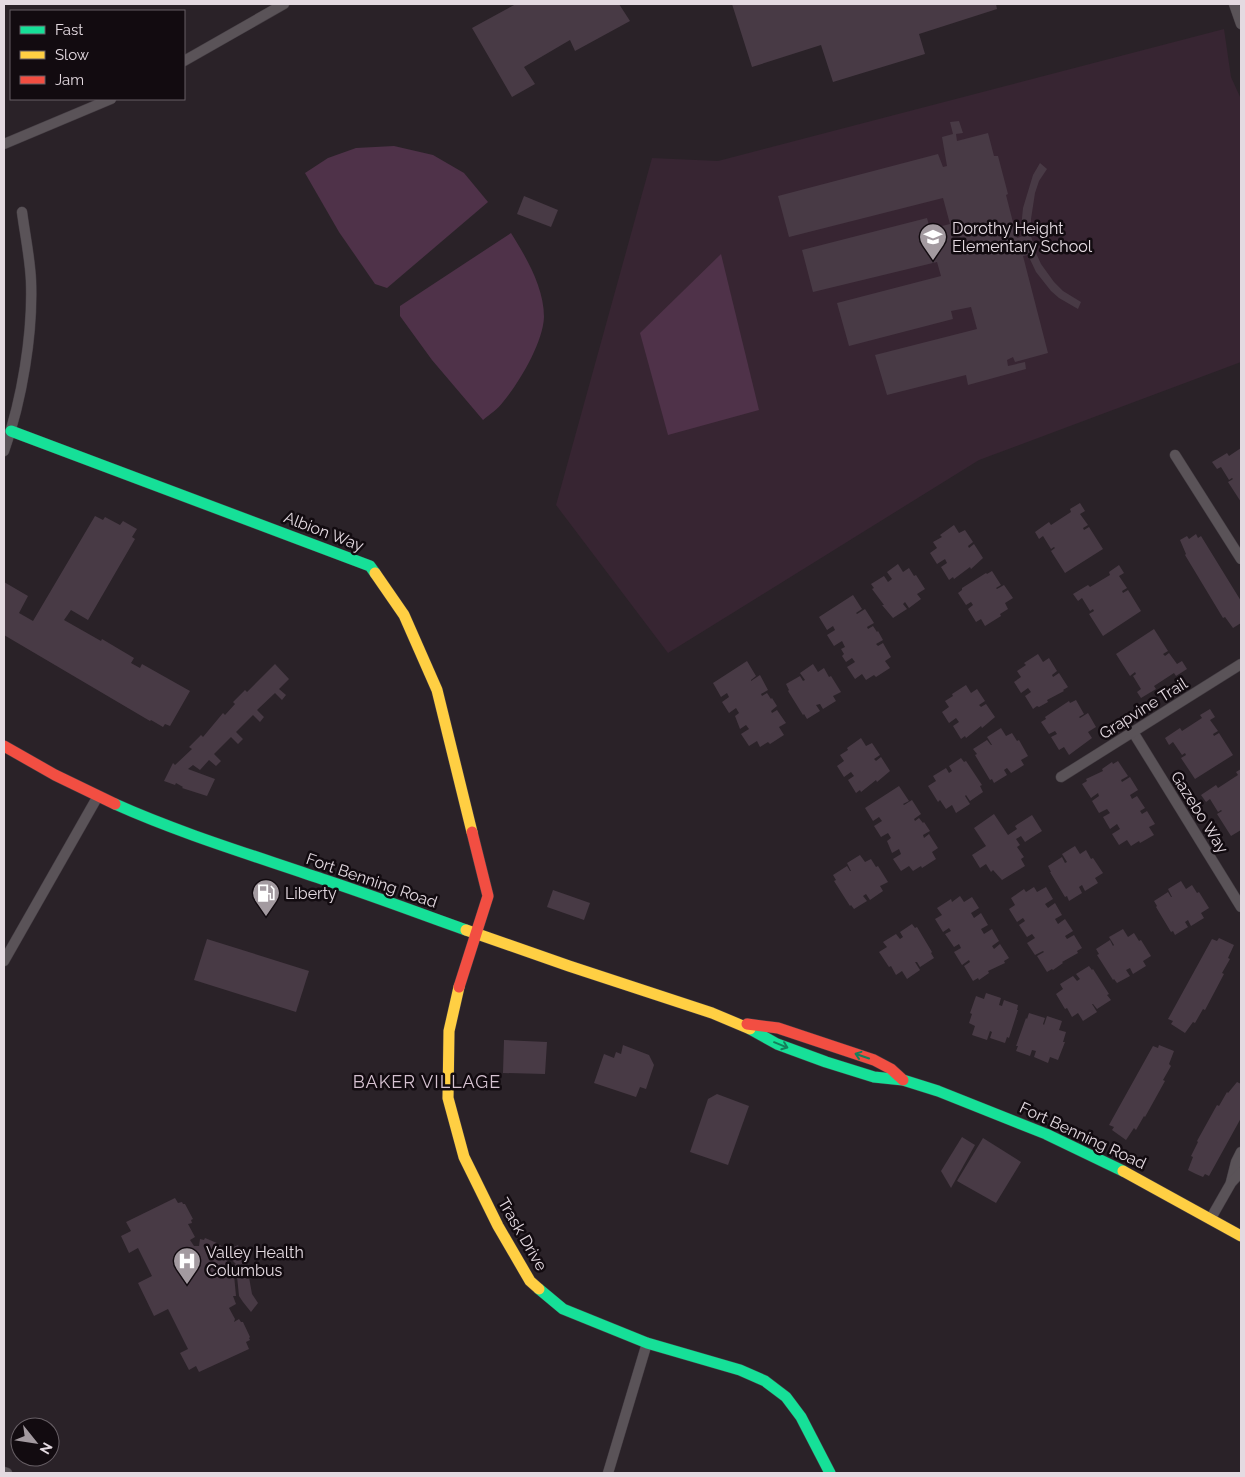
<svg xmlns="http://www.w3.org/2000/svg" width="1245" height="1477" viewBox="0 0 1245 1477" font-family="Raleway,sans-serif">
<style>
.built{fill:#372532}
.green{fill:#4f3249}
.building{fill:#483a45}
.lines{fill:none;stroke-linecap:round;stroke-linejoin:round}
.street-casing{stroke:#443d43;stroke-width:11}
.fast-casing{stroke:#443d43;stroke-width:12}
.slow-casing{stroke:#443d43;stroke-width:12}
.jam-casing{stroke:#443d43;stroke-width:12}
.street{stroke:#5a5358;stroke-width:10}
.fast{stroke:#16e098;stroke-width:11}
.slow{stroke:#ffcf43;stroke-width:11}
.jam{stroke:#f24e42;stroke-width:11}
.oneway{stroke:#14805b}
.labels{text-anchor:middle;stroke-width:5;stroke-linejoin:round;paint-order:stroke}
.poi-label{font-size:16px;fill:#e4dae1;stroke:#120b10;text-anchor:start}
.street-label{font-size:16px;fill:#e4dae1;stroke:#120b10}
.neighbourhood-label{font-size:18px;letter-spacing:1px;fill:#d6c2d1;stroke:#120b10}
</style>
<rect width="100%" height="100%" fill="#2a2228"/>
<polygon class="built" points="1224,29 1231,77 1241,99 1241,362 979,460 668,653 556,505 652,158 718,161"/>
<g class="green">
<polygon points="394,146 433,155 464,173 488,202 387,288 375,284 339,232 305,173 328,158 356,148"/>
<path d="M511,233C526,257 544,287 544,317C543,343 519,383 503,402C498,409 490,414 483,420L432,360L400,316V306Z"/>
<polygon points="721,254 759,410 668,435 640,333"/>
</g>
<g class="building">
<polygon points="516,4 619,4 630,21 575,51 570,40 524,67 535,84 512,97 472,28"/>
<polygon points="732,4 996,4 997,9 919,34 925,54 833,82 821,45 752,67"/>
<polygon points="959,121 963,133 956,134 957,141 988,133 994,156 998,156 1008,194 1006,195 1017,238 1023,236 1021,228 1023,208 1033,175 1040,163 1047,169 1039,181 1035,193 1031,219 1031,236 1036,253 1041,264 1054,282 1063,291 1081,302 1078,309 1059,298 1051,291 1036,272 1028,255 1023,256 1048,353 1015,362 1013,357 1007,360 1008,366 1025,362 1026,369 968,385 966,375 887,395 875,355 977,329 971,307 951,311 953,319 849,346 837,303 941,276 937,262 813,292 802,250 927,218 930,229 950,224 943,198 789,237 778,196 938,154 943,167 947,166 942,137 953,134 950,122"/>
<polygon points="524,196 558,210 551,227 517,214"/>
<polygon points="1241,448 1241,502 1228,482 1233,479 1232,478 1229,480 1221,467 1217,469 1212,462 1227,453 1229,456"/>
<polygon points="1080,503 1085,511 1080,514 1088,525 1083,528 1084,530 1089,527 1103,549 1065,573 1051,551 1055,548 1054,547 1051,549 1043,536 1039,539 1035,532 1049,522 1051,525 1071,512 1070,509"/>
<polygon points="95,516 103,520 105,517 120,525 123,521 137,529 132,537 135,539 88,620 71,610 64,620 101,641 102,639 134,658 131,663 140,668 142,664 190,691 170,726 165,724 163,727 151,720 150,721 4,635 4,582 28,596 19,613 33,621"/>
<polygon points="954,525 959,533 965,530 973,542 968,546 969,548 974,544 983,558 971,569 970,567 954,579 953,577 949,580 941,567 947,563 945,559 937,564 930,553 937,548 933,542 942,537 940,535"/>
<polygon points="1196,534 1198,538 1201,536 1241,601 1241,623 1233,628 1225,617 1223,618 1185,555 1186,554 1180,540 1187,536 1189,539"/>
<polygon points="898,564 903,572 909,568 914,576 916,575 925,589 917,594 921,599 909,608 905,602 903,604 907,609 893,618 882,605 884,605 872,589 874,588 871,584 884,576 888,582 892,579 887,572"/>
<polygon points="1119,565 1124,573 1119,576 1127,588 1122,591 1123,593 1128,590 1141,611 1103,636 1089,614 1094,611 1093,609 1090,611 1082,598 1078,601 1073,594 1088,585 1090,587 1110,575 1109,572"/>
<polygon points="992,571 1001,585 996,588 997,589 1004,585 1013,598 1005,603 1008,609 1000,614 1001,616 985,626 981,619 976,622 968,609 973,605 971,602 966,605 958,593 962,590 962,588 986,573 987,574"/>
<polygon points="853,595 862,609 856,613 857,614 865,609 874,623 867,627 868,629 873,626 877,632 878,631 883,640 876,644 878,646 883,643 891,657 885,661 890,668 876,677 874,675 866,680 862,674 855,679 847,667 855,662 852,658 846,662 842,656 844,654 841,649 845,647 842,641 834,646 827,635 835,630 833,626 827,630 819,617"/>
<polygon points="1154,629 1168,651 1163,654 1165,656 1169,653 1177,664 1182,661 1187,669 1176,676 1174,673 1154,686 1156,689 1141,698 1137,692 1141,689 1133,676 1136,674 1135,672 1130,676 1116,654"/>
<polygon points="1038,654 1043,662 1049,658 1057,671 1052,675 1053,677 1059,673 1068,687 1063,690 1064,691 1047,700 1048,702 1039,707 1037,706 1033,709 1025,696 1031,692 1028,688 1021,693 1014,682 1021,677 1017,671 1026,665 1024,663"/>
<polygon points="747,661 756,676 751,680 751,681 760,675 768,690 761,694 762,696 767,693 771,699 772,698 777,706 771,711 772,713 777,710 786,723 779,727 784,735 770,744 768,742 760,747 757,741 749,746 741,734 749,729 746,725 740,729 735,716 739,713 736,708 729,713 722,702 729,697 727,693 721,697 713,683"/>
<polygon points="275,664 289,679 279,689 286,695 282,700 275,693 257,710 264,717 260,722 253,715 236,732 243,739 238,744 231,737 214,754 221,761 216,766 209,760 200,770 193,765 188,769 215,779 207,796 182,788 183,787 176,783 175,785 164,781 173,763 175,765 192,749 189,747 201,735 203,737 223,713 225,715 235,704 233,702 245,690 247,692"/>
<polygon points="813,664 818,672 824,668 829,677 831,676 841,692 833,696 836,701 823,709 820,704 816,705 820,711 807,719 804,714 803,715 788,691 789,690 786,684 800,676 803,681 805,680 800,673"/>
<polygon points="966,685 971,693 977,689 985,701 979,705 981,707 986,704 995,717 982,728 981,726 966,738 965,736 961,739 953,726 959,722 956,718 949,723 942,712 949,707 945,701 953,696 952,694"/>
<polygon points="1076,700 1084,714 1079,717 1080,718 1088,713 1096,727 1088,732 1092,738 1069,755 1064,747 1059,750 1051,737 1057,734 1055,731 1049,734 1041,722 1046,719 1045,717 1069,701 1070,703"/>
<polygon points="1210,709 1215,717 1210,720 1218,731 1213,734 1214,736 1219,733 1233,755 1195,779 1181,758 1186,755 1185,753 1182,755 1173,742 1169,745 1165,738 1180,728 1182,731 1202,718 1200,715"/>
<polygon points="1001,728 1006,736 1012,733 1017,741 1019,740 1028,756 1021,760 1024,765 1011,773 1007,768 1004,770 1007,775 994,783 992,779 990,780 975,755 977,754 973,749 987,740 991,745 992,745 987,737"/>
<polygon points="861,738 866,746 872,743 880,755 874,759 876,761 881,757 890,771 877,782 876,780 861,792 860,790 856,793 848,780 854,776 851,772 844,777 837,766 844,761 840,755 848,750 847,748"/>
<polygon points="961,758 964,762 966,761 982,785 980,786 983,792 970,801 966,795 965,796 970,804 956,813 952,805 946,809 940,800 938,802 928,786 936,781 933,776 946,768 949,773 952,771 949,766"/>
<polygon points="1118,761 1128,776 1121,780 1122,782 1130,777 1138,790 1130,795 1132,799 1137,796 1145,808 1140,811 1142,814 1147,811 1155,824 1149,827 1154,835 1140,843 1139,841 1131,846 1127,840 1119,845 1112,834 1120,829 1117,824 1110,829 1103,817 1110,813 1107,809 1099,813 1092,801 1099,796 1098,793 1091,798 1082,784 1087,781 1086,779 1103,771 1102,769 1112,762 1113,764"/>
<polygon points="1241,769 1241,830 1231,836 1217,814 1222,811 1221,810 1218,812 1210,799 1206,802 1201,795 1216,785 1218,788 1238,775 1236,772"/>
<polygon points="899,786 909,801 903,804 904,805 912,800 921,814 914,819 915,821 919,818 923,823 924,822 930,831 923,835 924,838 929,834 938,848 932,852 936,859 922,868 921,866 913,871 909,866 901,871 893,859 901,854 899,849 892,853 887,841 891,838 888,833 881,837 874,826 882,821 879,817 873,821 865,808"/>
<polygon points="994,814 1008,835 1017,829 1015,826 1032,815 1042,831 1025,842 1021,836 1016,839 1020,845 1017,847 1024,857 1021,859 1025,866 1002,880 993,870 991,872 986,864 980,868 972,855 986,846 974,828"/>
<polygon points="1075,846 1080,854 1086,850 1091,859 1093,858 1103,873 1095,878 1098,883 1085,891 1082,885 1079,887 1082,893 1069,901 1067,896 1065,897 1050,872 1051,872 1048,866 1062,857 1065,863 1067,862 1062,854"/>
<polygon points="860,855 865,862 871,859 876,867 878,866 888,882 880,886 883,891 870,900 866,894 863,896 867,901 854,909 851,905 850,906 834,881 836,880 833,875 847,866 850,871 851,871 847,863"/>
<polygon points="1181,881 1186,889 1192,885 1197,893 1199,892 1209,908 1201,913 1204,918 1191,926 1188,920 1185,922 1188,927 1175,935 1173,931 1171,932 1156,907 1157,906 1154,901 1168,892 1171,897 1172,897 1168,889"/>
<polygon points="1034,887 1037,892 1046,887 1053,899 1045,904 1048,908 1055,903 1062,915 1055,919 1058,924 1065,919 1073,931 1065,936 1067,939 1074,935 1082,948 1077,951 1078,953 1062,962 1063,963 1053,970 1052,969 1047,972 1037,956 1044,952 1043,951 1035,955 1027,943 1035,938 1032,934 1027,937 1019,925 1025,921 1023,918 1017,922 1009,909 1015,905 1011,898 1024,889 1026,892"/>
<polygon points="553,890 590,903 584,920 547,907"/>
<polygon points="960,896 964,902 972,897 979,908 971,913 974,918 981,913 988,925 981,929 984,934 992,929 999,941 992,946 994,949 1000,944 1009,958 1004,961 1005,963 988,971 989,973 979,980 978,978 973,981 964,966 970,962 969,960 962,965 954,952 961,948 959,944 954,947 945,934 951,931 949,928 943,932 935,919 942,915 937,908 951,899 952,902"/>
<polygon points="912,924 915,928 917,927 932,952 931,953 934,958 920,967 917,962 915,962 920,970 907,979 902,971 896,975 891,966 889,967 879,952 887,947 883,942 896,934 900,939 903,937 900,932"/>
<polygon points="1123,929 1128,937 1134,933 1139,941 1141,940 1151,956 1143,961 1146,966 1133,974 1130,968 1126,970 1130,976 1117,983 1114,979 1113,980 1097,955 1099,954 1096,949 1110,940 1113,946 1114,945 1109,937"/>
<polygon points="1219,938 1234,945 1228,958 1230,959 1222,973 1224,974 1205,1010 1203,1009 1195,1023 1193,1022 1185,1033 1171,1024 1173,1021 1168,1019 1212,939 1217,941"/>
<polygon points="207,939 309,971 296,1012 194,980"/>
<polygon points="1089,966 1092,970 1093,969 1109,994 1107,995 1111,1000 1097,1009 1093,1004 1092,1004 1097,1012 1083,1021 1078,1013 1072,1017 1067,1008 1065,1009 1056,994 1063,989 1060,984 1073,976 1077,981 1080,979 1076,974"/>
<polygon points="986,993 1001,998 999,1005 1002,1006 1004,1000 1018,1005 1017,1010 1018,1010 1009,1038 1007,1037 1005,1043 990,1038 992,1032 990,1031 987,1040 972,1035 975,1026 969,1023 972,1014 970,1013 976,996 984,999"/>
<polygon points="1029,1013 1045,1018 1043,1024 1044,1025 1047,1016 1062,1021 1059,1030 1066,1032 1063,1042 1065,1042 1058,1060 1050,1057 1048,1063 1034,1057 1036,1051 1032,1050 1030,1056 1016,1051 1018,1046 1016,1046 1026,1018 1027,1019"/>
<polygon points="504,1040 547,1042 545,1074 503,1073"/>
<polygon points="623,1045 649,1055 654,1065 646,1089 640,1087 636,1097 594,1083 604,1054 614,1058 616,1052 621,1054"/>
<polygon points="1159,1045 1174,1051 1169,1064 1171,1066 1163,1080 1165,1081 1145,1117 1144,1116 1136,1130 1134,1128 1126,1140 1112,1130 1114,1127 1109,1125 1153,1046 1158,1048"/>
<polygon points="1237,1082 1241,1084 1241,1118 1209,1176 1205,1174 1203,1177 1196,1174 1188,1170 1193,1157 1191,1156 1198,1142 1197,1141 1217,1105 1219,1106 1227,1092 1228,1093"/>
<polygon points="717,1094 749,1106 728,1165 690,1152 708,1099"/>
<polygon points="962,1137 975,1145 951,1188 941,1171"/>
<polygon points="983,1138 1021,1162 996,1203 957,1181"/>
<polygon points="175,1198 178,1203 182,1202 183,1204 185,1204 193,1219 191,1220 192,1223 188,1224 195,1237 190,1240 194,1246 199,1246 200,1239 204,1240 205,1238 217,1243 213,1245 215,1248 220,1245 222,1247 226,1253 228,1253 227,1250 238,1245 247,1266 252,1294 258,1303 251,1312 243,1302 239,1296 237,1276 234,1265 236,1264 231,1259 227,1261 234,1275 236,1296 233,1296 236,1304 229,1308 235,1319 234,1322 239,1319 241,1322 243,1322 250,1337 249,1338 250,1340 246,1342 249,1349 199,1372 196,1366 189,1370 180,1353 188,1349 168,1309 154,1316 138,1283 152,1276 138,1248 129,1253 121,1236 131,1231 126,1222"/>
</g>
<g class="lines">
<g class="street-casing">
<g id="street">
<polyline points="1234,4 1241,24"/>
<polyline points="184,61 284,4"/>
<polyline points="4,144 111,99"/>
<path d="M4,451C22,400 33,334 31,281C30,258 25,235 22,212"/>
<polyline points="1175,455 1241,559"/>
<polyline points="1133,732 1241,907"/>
<polyline points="1061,777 1241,664"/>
<polyline points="4,961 98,796"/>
<polyline points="1231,1182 1236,1162 1241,1152"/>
<polyline points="1211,1218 1231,1183 1241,1172"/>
<polyline points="4,1472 7,1473"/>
<polyline points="608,1473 647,1343"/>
</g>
</g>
<g class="fast-casing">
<g id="fast">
<polyline points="11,431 370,566 375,573"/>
<path d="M115,804C182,834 252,855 322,879C371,895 418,913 466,930"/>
<polyline points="750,1029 777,1044 826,1062 874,1077 903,1080 938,1091 1046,1134 1123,1171"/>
<polyline points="539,1289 563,1309 647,1343 740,1370 765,1381 786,1397 801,1417 830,1473"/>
</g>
</g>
<g class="slow-casing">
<g id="slow">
<polyline points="375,573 404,615 437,690 472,832"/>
<polyline points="466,930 569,966 712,1013 750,1029"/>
<polyline points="459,987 449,1031 448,1098 464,1157 498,1226 530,1281 539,1289"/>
<polyline points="1123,1171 1241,1236"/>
</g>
</g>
<g class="jam-casing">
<g id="jam">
<polyline points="4,746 55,775 115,804"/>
<polyline points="459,987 488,896 472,832"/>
<polyline points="747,1024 778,1028 874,1060 891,1069 903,1080"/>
</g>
</g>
<use href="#street" class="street"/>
<use href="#fast" class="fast"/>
<use href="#slow" class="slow"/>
<use href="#jam" class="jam"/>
</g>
<defs><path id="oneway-shaft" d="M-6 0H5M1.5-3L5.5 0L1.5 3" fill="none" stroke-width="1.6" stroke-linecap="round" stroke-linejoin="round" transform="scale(1.25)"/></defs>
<g class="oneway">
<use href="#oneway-shaft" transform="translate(781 1045) rotate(22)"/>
<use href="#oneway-shaft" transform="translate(862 1056) rotate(-161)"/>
</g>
<defs>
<g id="school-pin" transform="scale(1.4375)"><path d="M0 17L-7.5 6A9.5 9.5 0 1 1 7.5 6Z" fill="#a39aa0" stroke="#120b10"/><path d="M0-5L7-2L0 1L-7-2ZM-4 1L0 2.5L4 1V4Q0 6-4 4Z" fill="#fff"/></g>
<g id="fuel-pin" transform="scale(1.4375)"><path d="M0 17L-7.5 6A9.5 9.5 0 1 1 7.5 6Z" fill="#a39aa0" stroke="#120b10"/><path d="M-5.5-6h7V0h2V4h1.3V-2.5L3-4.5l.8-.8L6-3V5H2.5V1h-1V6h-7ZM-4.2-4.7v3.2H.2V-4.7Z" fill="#fff"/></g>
<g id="hospital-pin" transform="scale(1.4375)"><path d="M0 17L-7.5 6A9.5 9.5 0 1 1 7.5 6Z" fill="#a39aa0" stroke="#120b10"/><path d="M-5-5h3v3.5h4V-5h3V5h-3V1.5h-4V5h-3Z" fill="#fff"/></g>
</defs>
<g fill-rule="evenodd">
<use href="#school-pin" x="933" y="237"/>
<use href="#fuel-pin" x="266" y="893"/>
<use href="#hospital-pin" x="187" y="1261"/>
</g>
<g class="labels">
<g class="poi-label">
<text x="952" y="234">Dorothy Height<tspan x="952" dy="18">Elementary School</tspan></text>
<text x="285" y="899">Liberty</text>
<text x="206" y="1258">Valley Health<tspan x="206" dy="18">Columbus</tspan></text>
</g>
<g class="street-label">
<text transform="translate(324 531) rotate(21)" y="6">Albion Way</text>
<text transform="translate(1143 708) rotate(-32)" y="6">Grapvine Trail</text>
<text transform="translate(1200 812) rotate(58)" y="6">Gazebo Way</text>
<text transform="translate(372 880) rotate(19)" y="6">Fort Benning Road</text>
<text transform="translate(1083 1135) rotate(25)" y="6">Fort Benning Road</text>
<text transform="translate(523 1234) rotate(60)" y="6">Trask Drive</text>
</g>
<g class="neighbourhood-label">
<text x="427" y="1088">BAKER VILLAGE</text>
</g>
</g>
<rect width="1245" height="1477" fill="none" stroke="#e4dae1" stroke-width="10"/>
<rect x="10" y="10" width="175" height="90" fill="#120b10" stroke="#665e64"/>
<rect x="20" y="26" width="25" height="8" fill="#16e098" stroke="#665e64"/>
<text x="55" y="35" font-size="15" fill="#e4dae1">Fast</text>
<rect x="20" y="51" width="25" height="8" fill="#ffcf43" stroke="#665e64"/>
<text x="55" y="60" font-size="15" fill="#e4dae1">Slow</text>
<rect x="20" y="76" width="25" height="8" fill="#f24e42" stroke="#665e64"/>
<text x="55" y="85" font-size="15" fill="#e4dae1">Jam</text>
<g transform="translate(35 1442) rotate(120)"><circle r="24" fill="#120b10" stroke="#665e64"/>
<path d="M0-4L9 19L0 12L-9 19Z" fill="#a39aa0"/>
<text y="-8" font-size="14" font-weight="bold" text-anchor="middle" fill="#e4dae1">N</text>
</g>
</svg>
